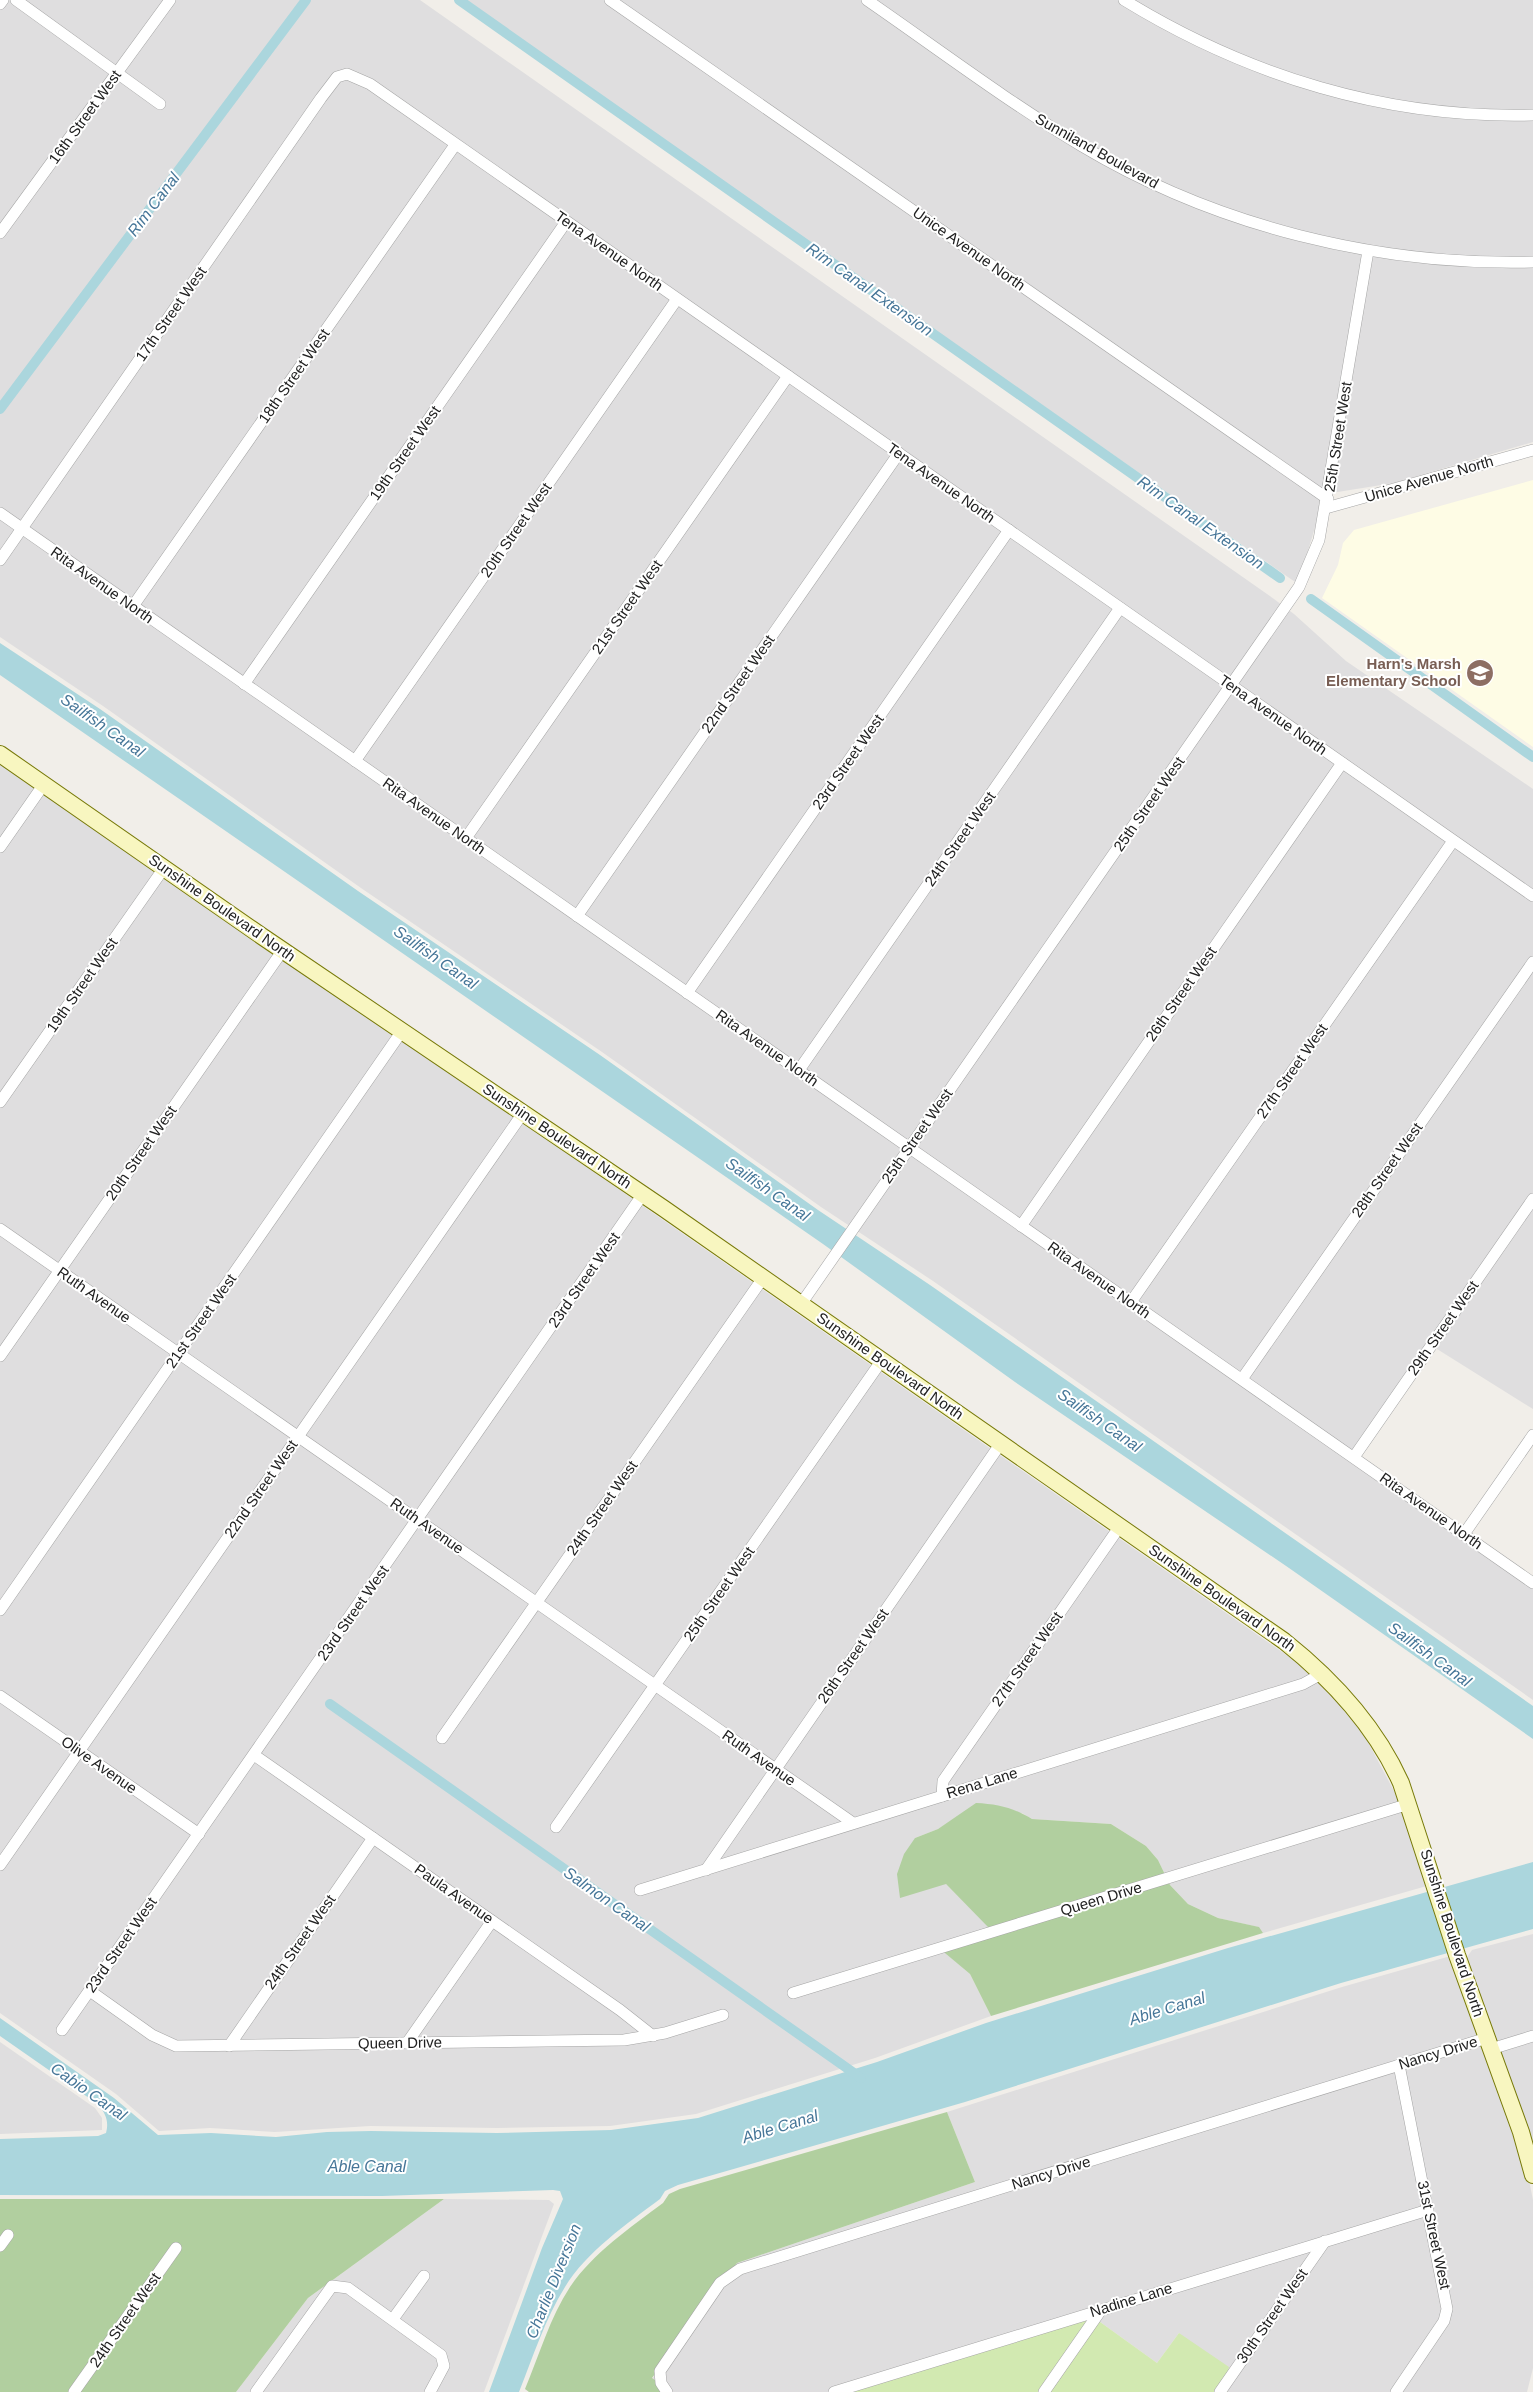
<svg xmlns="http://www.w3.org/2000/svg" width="1533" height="2392" viewBox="0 0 1533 2392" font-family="Helvetica,sans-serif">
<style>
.residential{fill:#dfdedf}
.education{fill:#fefce5}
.grass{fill:#d2e9b1}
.forest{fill:#b1cf9f}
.water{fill:#abd6dd}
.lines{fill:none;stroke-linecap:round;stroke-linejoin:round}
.canal{stroke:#abd6dd;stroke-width:10}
.street-casing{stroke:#a5a5a5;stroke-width:12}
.secondary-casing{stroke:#777908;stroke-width:18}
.street{stroke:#fff;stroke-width:11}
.secondary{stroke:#f8f6c0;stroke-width:16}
.labels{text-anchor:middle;stroke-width:4;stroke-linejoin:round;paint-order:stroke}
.street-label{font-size:15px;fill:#212121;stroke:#fff}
.education-label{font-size:15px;font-weight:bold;fill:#785e54;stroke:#fff;text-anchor:end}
.water-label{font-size:16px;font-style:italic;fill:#467698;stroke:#fff}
</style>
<rect width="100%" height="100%" fill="#f1eee9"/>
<g class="residential">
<polygon points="0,0 420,0 1274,599 1294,614 1346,661 1533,789 1533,1409 1429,1344 1356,1453 1533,1582 1533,1700 933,1281 821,1207 602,1052 361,888 103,706 0,637"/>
<polygon points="455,0 1533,0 1533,442 1394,483 1325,494 1298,584 902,307"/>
<polygon points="0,761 381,1023 1325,1682 1353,1714 1402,1806 1430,1885 1263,1933 1258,1927 1218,1918 1188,1904 1170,1885 1158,1860 1146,1846 1111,1824 1032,1819 1022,1813 957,1817 938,1829 915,1838 946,1884 989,1927 940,1948 970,1974 991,2016 875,2058 696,2114 610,2126 497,2128 370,2126 275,2132 210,2128 159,2131 116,2094 0,2013"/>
<polygon points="1533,1934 1533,2155 1465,1960 1472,1950"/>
<polygon points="1447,1957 1453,1958 1529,2180 1533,2200 1533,2368 1527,2392 1228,2392 1179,2333 1157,2363 1089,2314 850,2392 672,2392 652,2379 737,2263 975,2182 947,2112 1342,1987"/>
<polygon points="0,2042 95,2108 102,2118 102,2130 0,2134"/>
<polygon points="444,2199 549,2200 554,2204 484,2392 236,2392 308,2298"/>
</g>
<polygon class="education" points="1533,480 1533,747 1322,598 1338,565 1343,543 1354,530"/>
<polygon class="grass" points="1089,2314 1157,2363 1179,2333 1229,2367 1222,2388 1228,2392 850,2392"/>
<g class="forest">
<path d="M976,1803C998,1804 1014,1808 1032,1819L1111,1824L1146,1846L1158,1860L1170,1885L1188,1904L1218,1918L1259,1927L1263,1933L991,2016L970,1974L939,1948L988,1927L946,1884L900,1898L897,1874L904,1854L915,1838L938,1829Z"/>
<path d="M947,2112L975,2182L737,2263L652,2378L672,2392H529L525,2389C539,2356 550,2317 570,2287C593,2253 631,2227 663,2203L669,2194L680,2189Z"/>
<polygon points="0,2199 444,2199 308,2298 236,2392 0,2392"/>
</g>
<g class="water">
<polygon points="0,643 100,709 358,891 600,1055 818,1210 930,1285 1533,1706 1533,1739 1289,1568 1015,1382 823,1244 0,675"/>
<path d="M1533,1862V1929L1341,1983L965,2102L678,2185L665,2191L660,2199C629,2222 585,2253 565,2287C545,2319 533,2357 519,2392H489L542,2248L563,2199L560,2191L553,2190L382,2196L0,2195V2139L98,2136L106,2133C109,2121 106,2115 99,2105L0,2036V2018L114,2098L158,2135L211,2133L276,2137L327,2132L371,2131L497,2133L611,2130L698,2118L877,2062L986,2023L1228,1948Z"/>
</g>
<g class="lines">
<g class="canal">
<polyline points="459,0 1280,578"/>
<polyline points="0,409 306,0"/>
<polyline points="1311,599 1533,757"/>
<polyline points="330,1704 861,2078"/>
</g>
<g class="street-casing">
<g id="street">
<polyline points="16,0 160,104"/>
<polyline points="610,0 1328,499"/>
<path d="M867,0C938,49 1008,102 1082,146C1216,226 1377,266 1533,262"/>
<path d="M1124,0C1248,76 1387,119 1533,115"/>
<polyline points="0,4 3,0"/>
<polyline points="0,233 170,0"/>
<polyline points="1326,508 1533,450"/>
<polyline points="0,513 1533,1583"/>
<polyline points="0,560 321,98 337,77 347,74 370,84 1533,896"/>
<polyline points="133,606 455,145"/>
<polyline points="244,684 566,222"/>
<polyline points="355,761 677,299"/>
<polyline points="466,838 788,376"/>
<polyline points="0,847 44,784"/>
<polyline points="577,916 899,453"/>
<polyline points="687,993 1009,530"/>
<polyline points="799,1070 1120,608"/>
<polyline points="0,1102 164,868"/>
<polyline points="1021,1226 1342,763"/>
<polyline points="0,1229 853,1823"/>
<polyline points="1131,1302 1453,841"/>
<polyline points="801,1304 1299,587 1319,540 1368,251"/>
<polyline points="0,1356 283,950"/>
<polyline points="1242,1379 1533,962"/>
<polyline points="1354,1457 1533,1199"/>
<polyline points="1464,1534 1533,1435"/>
<polyline points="0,1610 402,1031"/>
<polyline points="0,1696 199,1834"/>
<polyline points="442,1738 763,1278"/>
<polyline points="254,1755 620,2010 653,2036"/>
<polyline points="942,1796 943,1781 1120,1526"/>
<polyline points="556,1827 882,1360"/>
<polyline points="0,1865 523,1113"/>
<polyline points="706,1870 1001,1443"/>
<polyline points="640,1890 1303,1684 1323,1673"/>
<polyline points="90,1991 152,2035 176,2046 624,2040 665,2033 723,2015"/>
<polyline points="793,1993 1409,1804"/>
<polyline points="62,2030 643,1194"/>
<polyline points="407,2043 492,1921"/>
<polyline points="229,2046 373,1838"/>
<polyline points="1491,2049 1533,2036"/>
<polyline points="0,2246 8,2235"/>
<polyline points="393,2319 424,2276"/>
<polyline points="74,2392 176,2248"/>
<polyline points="256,2392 332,2286 348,2288 441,2355 444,2366 430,2392"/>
<polyline points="667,2392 661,2383 660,2371 720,2283 740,2269 1487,2038"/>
<polyline points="834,2392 1428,2210"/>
<polyline points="1044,2392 1101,2310"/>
<polyline points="1220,2392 1325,2241"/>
<polyline points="1396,2392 1444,2321 1447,2309 1399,2065"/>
</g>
</g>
<g class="secondary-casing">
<path id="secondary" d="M0,754L263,937L663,1208L1284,1641C1333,1680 1375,1725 1401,1783L1457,1955L1521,2132L1533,2175"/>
</g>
<use href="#street" class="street"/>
<use href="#secondary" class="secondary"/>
</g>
<defs>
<g id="school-disc" transform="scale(1.4375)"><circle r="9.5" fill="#8d6e63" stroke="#fff"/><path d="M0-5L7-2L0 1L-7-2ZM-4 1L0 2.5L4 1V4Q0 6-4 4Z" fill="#fff"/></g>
</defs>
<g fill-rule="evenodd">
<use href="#school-disc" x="1480" y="673"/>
</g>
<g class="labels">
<g class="street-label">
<text transform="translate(85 117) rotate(-54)" y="5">16th Street West</text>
<text transform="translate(1097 151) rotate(29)" y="5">Sunniland Boulevard</text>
<text transform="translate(969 249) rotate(35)" y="5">Unice Avenue North</text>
<text transform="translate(609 251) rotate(35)" y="5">Tena Avenue North</text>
<text transform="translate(171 314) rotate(-55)" y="5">17th Street West</text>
<text transform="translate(294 376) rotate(-55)" y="5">18th Street West</text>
<text transform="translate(1338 437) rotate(-81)" y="5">25th Street West</text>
<text transform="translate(405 453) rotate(-55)" y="5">19th Street West</text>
<text transform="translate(1429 479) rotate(-16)" y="5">Unice Avenue North</text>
<text transform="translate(941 483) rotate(35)" y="5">Tena Avenue North</text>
<text transform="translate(516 530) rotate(-55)" y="5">20th Street West</text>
<text transform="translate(102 585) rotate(35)" y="5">Rita Avenue North</text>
<text transform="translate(627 607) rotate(-55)" y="5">21st Street West</text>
<text transform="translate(738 684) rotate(-55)" y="5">22nd Street West</text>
<text transform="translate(1273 715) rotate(35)" y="5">Tena Avenue North</text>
<text transform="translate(848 762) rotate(-55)" y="5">23rd Street West</text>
<text transform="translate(1149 804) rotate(-55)" y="5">25th Street West</text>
<text transform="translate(434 816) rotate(35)" y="5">Rita Avenue North</text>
<text transform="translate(960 839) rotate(-55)" y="5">24th Street West</text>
<text transform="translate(222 908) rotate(35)" y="5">Sunshine Boulevard North</text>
<text transform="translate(82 985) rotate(-55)" y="5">19th Street West</text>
<text transform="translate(1181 994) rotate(-55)" y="5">26th Street West</text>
<text transform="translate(767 1048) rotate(35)" y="5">Rita Avenue North</text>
<text transform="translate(1292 1071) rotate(-55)" y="5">27th Street West</text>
<text transform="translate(557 1136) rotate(34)" y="5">Sunshine Boulevard North</text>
<text transform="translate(917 1136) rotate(-55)" y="5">25th Street West</text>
<text transform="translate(141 1153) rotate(-55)" y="5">20th Street West</text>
<text transform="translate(1387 1170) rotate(-55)" y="5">28th Street West</text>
<text transform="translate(584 1280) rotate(-55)" y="5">23rd Street West</text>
<text transform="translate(1099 1280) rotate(35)" y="5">Rita Avenue North</text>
<text transform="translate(94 1295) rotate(35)" y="5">Ruth Avenue</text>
<text transform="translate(201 1321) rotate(-55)" y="5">21st Street West</text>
<text transform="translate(1443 1328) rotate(-55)" y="5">29th Street West</text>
<text transform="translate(890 1366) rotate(35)" y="5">Sunshine Boulevard North</text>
<text transform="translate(261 1489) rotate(-55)" y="5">22nd Street West</text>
<text transform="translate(602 1508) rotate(-55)" y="5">24th Street West</text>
<text transform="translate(1431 1511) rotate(35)" y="5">Rita Avenue North</text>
<text transform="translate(427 1526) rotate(35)" y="5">Ruth Avenue</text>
<text transform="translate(719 1594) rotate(-55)" y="5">25th Street West</text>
<text transform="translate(1222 1598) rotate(35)" y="5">Sunshine Boulevard North</text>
<text transform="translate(353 1613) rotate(-55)" y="5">23rd Street West</text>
<text transform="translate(853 1656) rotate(-55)" y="5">26th Street West</text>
<text transform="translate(1027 1659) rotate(-55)" y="5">27th Street West</text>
<text transform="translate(759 1758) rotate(35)" y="5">Ruth Avenue</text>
<text transform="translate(99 1765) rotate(35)" y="5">Olive Avenue</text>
<text transform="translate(982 1783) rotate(-17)" y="5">Rena Lane</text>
<text transform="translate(454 1894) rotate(35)" y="5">Paula Avenue</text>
<text transform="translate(1101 1899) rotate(-17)" y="5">Queen Drive</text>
<text transform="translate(1452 1933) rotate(72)" y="5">Sunshine Boulevard North</text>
<text transform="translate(300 1942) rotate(-55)" y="5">24th Street West</text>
<text transform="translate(121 1945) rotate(-55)" y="5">23rd Street West</text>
<text transform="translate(400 2043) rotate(-1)" y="5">Queen Drive</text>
<text transform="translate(1438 2053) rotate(-17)" y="5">Nancy Drive</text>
<text transform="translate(1051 2173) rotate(-17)" y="5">Nancy Drive</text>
<text transform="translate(1434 2235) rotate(78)" y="5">31st Street West</text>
<text transform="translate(1131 2300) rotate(-17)" y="5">Nadine Lane</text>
<text transform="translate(1272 2316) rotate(-55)" y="5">30th Street West</text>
<text transform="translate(125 2320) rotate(-55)" y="5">24th Street West</text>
</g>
<g class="education-label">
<text x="1461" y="669">Harn's Marsh<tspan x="1461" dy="17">Elementary School</tspan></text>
</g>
<g class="water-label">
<text transform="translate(153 204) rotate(-53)" y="6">Rim Canal</text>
<text transform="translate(870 289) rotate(35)" y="6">Rim Canal Extension</text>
<text transform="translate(1201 522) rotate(35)" y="6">Rim Canal Extension</text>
<text transform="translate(103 725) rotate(35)" y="6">Sailfish Canal</text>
<text transform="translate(436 957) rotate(35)" y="6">Sailfish Canal</text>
<text transform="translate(768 1189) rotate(35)" y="6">Sailfish Canal</text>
<text transform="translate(1100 1420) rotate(35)" y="6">Sailfish Canal</text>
<text transform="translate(1430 1654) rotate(36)" y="6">Sailfish Canal</text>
<text transform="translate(607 1899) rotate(35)" y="6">Salmon Canal</text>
<text transform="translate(1167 2008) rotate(-17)" y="6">Able Canal</text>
<text transform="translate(89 2091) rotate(35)" y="6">Cabio Canal</text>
<text transform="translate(780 2126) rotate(-17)" y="6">Able Canal</text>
<text x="367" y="2172">Able Canal</text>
<text transform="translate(553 2281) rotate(-68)" y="6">Charlie Diversion</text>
</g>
</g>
</svg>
